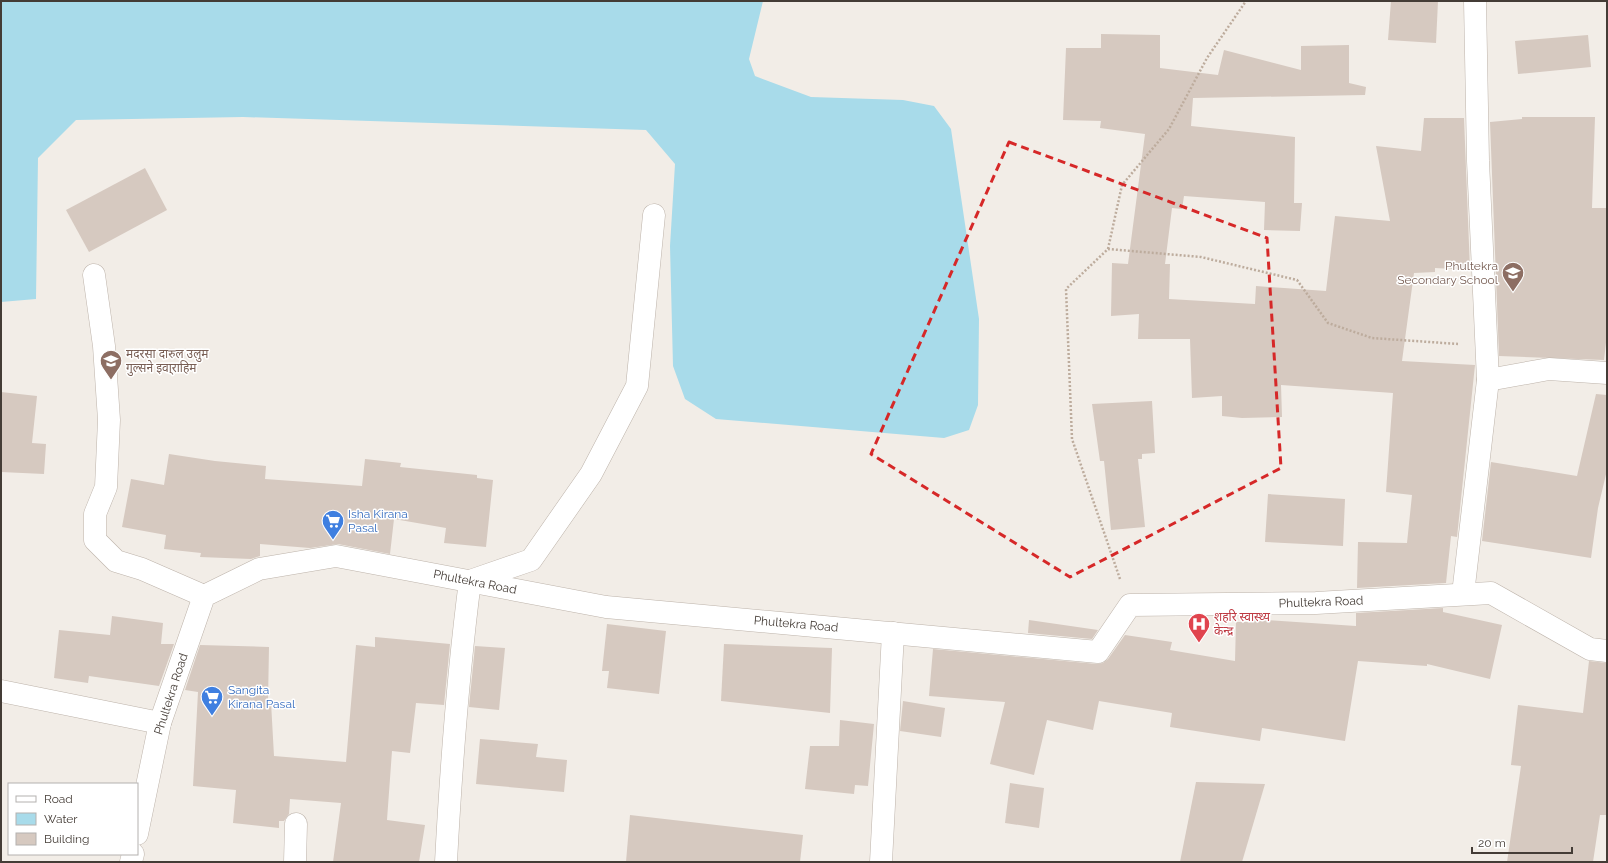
<svg xmlns="http://www.w3.org/2000/svg" width="1608" height="863" viewBox="0 0 1608 863" font-family="Raleway,'Noto Sans Devanagari',sans-serif">
<style>
.water{fill:#a8dbea}
.building{fill:#d6c9c0}
.lines{fill:none;stroke-linecap:round;stroke-linejoin:round}
.minor-casing{stroke:#bdb3aa;stroke-width:23}
.path{stroke:#bdac9d;stroke-width:2.5;stroke-dasharray:2 2;stroke-linecap:butt}
.minor{stroke:#fff;stroke-width:22}
.marked{fill:none;stroke:#d62828;stroke-width:3;stroke-dasharray:8 5;stroke-linejoin:round}
.labels{text-anchor:middle;stroke-width:3;stroke-linejoin:round;paint-order:stroke}
.education-label{font-size:12px;fill:#785e54;stroke:#fff;text-anchor:end}
.shop-label{font-size:12px;fill:#366cbe;stroke:#fff;text-anchor:start}
.street-label{font-size:12px;fill:#443c36;stroke:#fff}
.health-label{font-size:12px;fill:#be3a42;stroke:#fff;text-anchor:start}
</style>
<rect width="100%" height="100%" fill="#f2ede7"/>
<polygon class="water" points="1,1 763,1 749,59 755,76 811,97 903,100 934,106 951,129 979,319 978,405 969,430 944,438 716,419 685,399 673,366 670,246 675,164 646,130 243,117 76,120 38,158 36,299 1,302"/>
<g class="building">
<polygon points="1391,1 1438,1 1436,43 1388,40"/>
<polygon points="1101,34 1160,35 1160,68 1218,75 1224,50 1301,70 1301,46 1349,45 1349,83 1366,87 1365,95 1193,98 1191,126 1295,137 1294,203 1302,203 1300,231 1264,230 1265,202 1184,196 1182,209 1172,208 1165,264 1170,264 1169,299 1255,304 1256,286 1326,291 1335,216 1390,221 1376,146 1421,151 1424,118 1464,118 1470,270 1435,268 1435,272 1414,273 1402,361 1475,365 1457,537 1451,536 1446,583 1357,588 1358,542 1407,543 1412,495 1386,492 1393,393 1281,385 1282,417 1242,418 1222,416 1222,396 1192,398 1190,339 1138,339 1139,314 1111,316 1112,263 1128,264 1145,134 1100,128 1101,121 1063,120 1066,48 1101,48"/>
<polygon points="1588,35 1591,67 1518,74 1515,41"/>
<polygon points="1522,117 1595,117 1592,208 1607,208 1607,334 1604,360 1499,356 1490,122 1522,119"/>
<polygon points="145,168 167,210 89,252 66,210"/>
<polygon points="1,392 37,396 32,443 46,444 44,474 1,472"/>
<polygon points="1596,394 1607,395 1607,470 1598,508 1591,558 1482,541 1491,462 1577,476"/>
<polygon points="1152,401 1155,453 1142,454 1142,459 1138,459 1145,527 1111,530 1104,461 1100,461 1092,404"/>
<polygon points="169,454 215,461 266,466 265,479 362,486 365,459 401,463 400,467 477,475 477,478 493,480 486,547 444,543 446,528 394,519 390,554 338,544 310,548 260,544 260,556 251,559 200,557 201,553 164,549 166,535 122,527 131,479 164,485"/>
<polygon points="1268,494 1345,499 1343,546 1265,542"/>
<polygon points="1443,608 1443,612 1502,625 1490,679 1427,664 1427,666 1358,661 1345,741 1262,728 1260,741 1170,727 1172,713 1099,701 1093,730 1047,720 1034,775 990,764 1005,702 929,696 933,649 1097,664 1103,663 1108,659 1125,635 1172,642 1170,650 1235,661 1236,622 1248,622 1249,619 1356,626 1356,613"/>
<polygon points="112,616 163,623 161,644 174,644 159,686 89,676 88,683 54,678 59,630 110,635"/>
<polygon points="1029,620 1098,630 1092,639 1028,633"/>
<polygon points="607,624 666,631 659,694 607,688 609,671 602,671"/>
<polygon points="375,637 450,644 444,705 416,703 410,753 392,751 387,820 425,825 419,862 333,862 341,803 290,799 289,814 284,821 279,821 279,828 233,823 236,790 193,786 198,692 185,690 200,645 269,647 268,702 271,702 274,756 346,762 356,645 375,647"/>
<polygon points="724,644 832,648 830,713 721,701"/>
<polygon points="475,646 505,648 499,710 469,707"/>
<polygon points="1589,661 1607,663 1607,815 1600,815 1593,862 1507,862 1521,766 1511,765 1518,705 1583,713"/>
<polygon points="903,701 945,708 941,737 900,731"/>
<polygon points="840,720 874,724 868,786 855,785 854,794 805,789 810,746 839,746"/>
<polygon points="480,739 538,744 536,757 567,760 564,792 476,784"/>
<polygon points="1196,782 1265,784 1242,862 1180,862"/>
<polygon points="1010,783 1044,788 1039,828 1005,823"/>
<polygon points="630,815 803,835 800,862 626,862"/>
</g>
<g class="lines">
<g class="minor-casing">
<g id="minor">
<polyline points="94,275 104,346 109,420 106,487 95,514 95,540 116,561 142,569 204,596"/>
<polyline points="1488,380 1549,369 1607,373"/>
<polyline points="1463,594 1488,380 1478,161 1475,1"/>
<polyline points="1,691 160,723"/>
<polyline points="137,834 160,723 204,596 259,569 336,556 606,607 1098,652 1130,605 1316,603 1491,593 1590,649 1607,651"/>
<polyline points="131,862 133,854"/>
<polyline points="295,862 296,824"/>
<path d="M446,862C451,768 458,674 470,581L531,560L591,474L637,386L654,215"/>
<polyline points="881,862 893,633"/>
</g>
</g>
<g class="path">
<polyline points="1108,249 1122,185 1169,129 1207,58 1246,1"/>
<polyline points="1120,579 1072,439 1066,289 1108,249 1201,257 1297,280 1328,323 1372,338 1458,344"/>
</g>
<use href="#minor" class="minor"/>
</g>
<path class="marked" d="M1009,142L1267,238L1281,468L1070,577L871,454Z"/>
<defs>
<g id="school-pin" transform="scale(1.15)"><path d="M0 17L-7.5 6A9.5 9.5 0 1 1 7.5 6Z" fill="#8d6e63" stroke="#fff"/><path d="M0-5L7-2L0 1L-7-2ZM-4 1L0 2.5L4 1V4Q0 6-4 4Z" fill="#fff"/></g>
<g id="supermarket-pin" transform="scale(1.15)"><path d="M0 17L-7.5 6A9.5 9.5 0 1 1 7.5 6Z" fill="#3f7fe0" stroke="#fff"/><path d="M-6-5.5h2.5l.6 2H6L4.5 2H-2.5L-4.4-4H-6ZM-1.5 3.2a1.3 1.3 0 1 0 .1 0ZM3 3.2a1.3 1.3 0 1 0 .1 0Z" fill="#fff"/></g>
<g id="hospital-pin" transform="scale(1.15)"><path d="M0 17L-7.5 6A9.5 9.5 0 1 1 7.5 6Z" fill="#e0444e" stroke="#fff"/><path d="M-5-5h3v3.5h4V-5h3V5h-3V1.5h-4V5h-3Z" fill="#fff"/></g>
</defs>
<g fill-rule="evenodd">
<use href="#school-pin" x="1513" y="273"/>
<use href="#school-pin" x="111" y="361"/>
<use href="#supermarket-pin" x="333" y="521"/>
<use href="#hospital-pin" x="1199" y="624"/>
<use href="#supermarket-pin" x="212" y="697"/>
</g>
<g class="labels">
<g class="education-label">
<text x="1498" y="270">Phultekra<tspan x="1498" dy="14">Secondary School</tspan></text>
<text x="126" y="358" text-anchor="start">मदरसा दारुल उलुम<tspan x="126" dy="14">गुल्सने इवा्राहिम</tspan></text>
</g>
<g class="shop-label">
<text x="348" y="518">Isha Kirana<tspan x="348" dy="14">Pasal</tspan></text>
<text x="228" y="694">Sangita<tspan x="228" dy="14">Kirana Pasal</tspan></text>
</g>
<g class="street-label">
<text transform="translate(475 582) rotate(11)" y="4">Phultekra Road</text>
<text transform="translate(1321 602) rotate(-2)" y="4">Phultekra Road</text>
<text transform="translate(796 624) rotate(5)" y="4">Phultekra Road</text>
<text transform="translate(171 694) rotate(-72)" y="4">Phultekra Road</text>
</g>
<g class="health-label">
<text x="1214" y="621">शहरि स्वास्थ्य<tspan x="1214" dy="14">केन्द्र</tspan></text>
</g>
</g>
<rect width="1608" height="863" fill="none" stroke="#443c36" stroke-width="4"/>
<rect x="8" y="783" width="130" height="72" fill="#ffffff" stroke="#b4b1af"/>
<rect x="16" y="796" width="20" height="6" fill="#ffffff" stroke="#b4b1af"/>
<text x="44" y="803" font-size="12" fill="#443c36">Road</text>
<rect x="16" y="813" width="20" height="12" fill="#a8dbea" stroke="#b4b1af"/>
<text x="44" y="823" font-size="12" fill="#443c36">Water</text>
<rect x="16" y="833" width="20" height="12" fill="#d6c9c0" stroke="#b4b1af"/>
<text x="44" y="843" font-size="12" fill="#443c36">Building</text>
<path d="M1472 847v6h100v-6" fill="none" stroke="#443c36" stroke-width="2"/>
<text x="1478" y="847" font-size="12" fill="#443c36" stroke="#ffffff" stroke-width="3" paint-order="stroke">20 m</text>
</svg>
